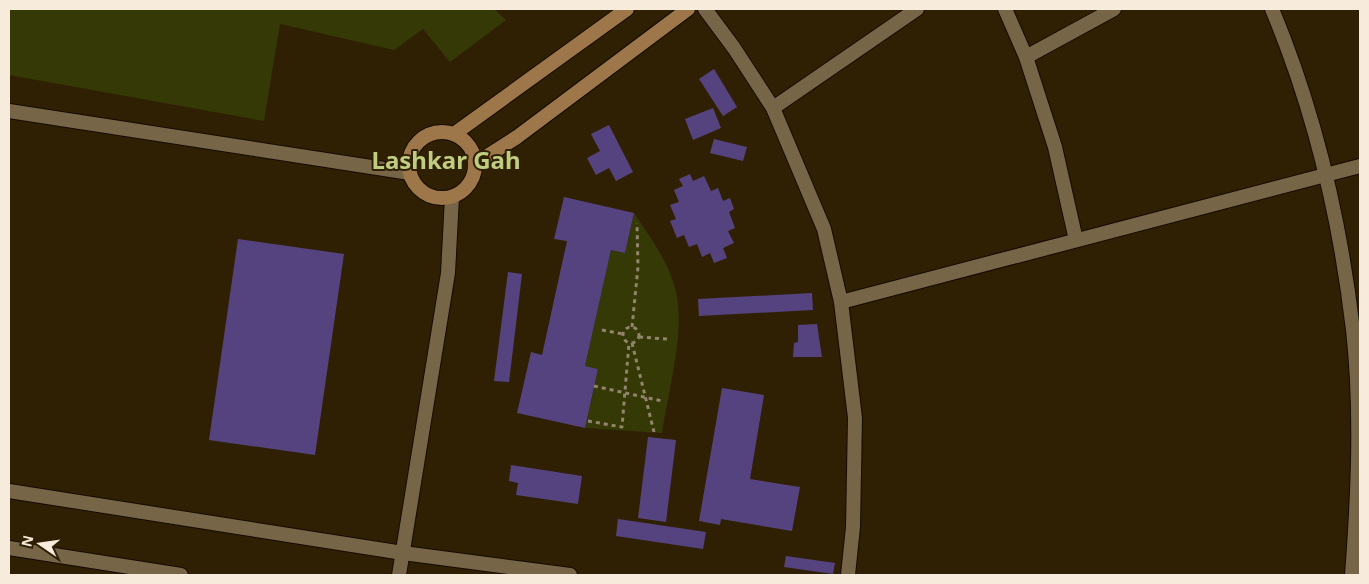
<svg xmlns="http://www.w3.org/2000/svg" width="1369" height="584" viewBox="0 0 1369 584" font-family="'Noto Sans',sans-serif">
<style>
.green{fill:#343906}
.building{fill:#55437f}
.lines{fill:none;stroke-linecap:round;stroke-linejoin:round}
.minor-casing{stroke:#150a00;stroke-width:16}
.tertiary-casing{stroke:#150a00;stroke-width:16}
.secondary-casing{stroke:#150a00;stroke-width:16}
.path{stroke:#92846d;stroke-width:3;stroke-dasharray:4 4;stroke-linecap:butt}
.minor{stroke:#776548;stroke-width:14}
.tertiary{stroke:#776548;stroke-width:14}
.secondary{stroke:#9d774a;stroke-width:14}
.labels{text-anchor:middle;stroke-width:4;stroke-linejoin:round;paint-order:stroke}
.town-label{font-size:24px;font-weight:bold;fill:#c0cd81;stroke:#302003}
</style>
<rect width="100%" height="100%" fill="#302003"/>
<g class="green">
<polygon points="9,9 494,9 506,20 450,62 423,29 394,50 280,24 264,121 9,75"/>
<path d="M634,213C651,238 672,267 677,297C684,336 668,394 662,433L585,428L598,369L585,366L611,250L625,253Z"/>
</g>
<g class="building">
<polygon points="714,69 737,107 723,116 699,79"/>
<polygon points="713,108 721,128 693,140 685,119"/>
<polygon points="609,125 633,172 616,181 609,168 596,175 587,158 600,151 591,134"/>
<polygon points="714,139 747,147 743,161 710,153"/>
<polygon points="690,174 693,181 704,176 711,191 718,188 723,201 730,198 734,209 729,212 735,228 728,231 734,243 723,248 727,258 714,263 710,253 702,257 697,244 689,247 684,235 677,238 670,221 676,219 670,205 679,202 674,190 683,186 679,179"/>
<polygon points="564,197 634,213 625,253 611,250 585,366 598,369 585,428 517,413 531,352 542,355 567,241 554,239"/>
<polygon points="238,239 344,254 315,455 209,440"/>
<polygon points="508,272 522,274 509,382 494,381"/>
<polygon points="812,293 813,310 699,316 698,299"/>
<polygon points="817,324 822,357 793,357 794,343 798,342 798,325"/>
<polygon points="722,388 764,395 750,479 800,487 792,531 721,519 720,525 699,521"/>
<polygon points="648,437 676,440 666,522 638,518"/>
<polygon points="511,465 582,476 578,504 516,495 518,483 509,481"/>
<polygon points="618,519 706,532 703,549 616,536"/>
<polygon points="786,556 835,563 833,574 784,567"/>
</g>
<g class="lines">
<g class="minor-casing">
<g id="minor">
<polyline points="705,9 734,48 773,108 824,229 841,302 855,418 853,527 848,575"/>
<polyline points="1005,9 1026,57 1055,147 1076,240"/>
<path d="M1272,9C1315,112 1340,219 1353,330C1362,411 1358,495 1352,575"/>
<polyline points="1026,57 1114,9"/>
<polyline points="773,108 917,9"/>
<polyline points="9,111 410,173"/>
<polyline points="841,302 1360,166"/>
<polyline points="399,575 448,273 452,197"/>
</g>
</g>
<g class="tertiary-casing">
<g id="tertiary">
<polyline points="9,491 403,553 570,575"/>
<polyline points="9,548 181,575"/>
</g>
</g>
<g class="secondary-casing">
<g id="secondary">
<circle cx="442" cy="165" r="33"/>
<polyline points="454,134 627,9"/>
<polyline points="475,164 517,137 688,9"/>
</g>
</g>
<g class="path">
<circle cx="631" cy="335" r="8"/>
<polyline points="632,327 638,267 637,223"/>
<polyline points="602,330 623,334"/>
<polyline points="639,337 667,339"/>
<polyline points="632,343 654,432"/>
<polyline points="594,386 662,401"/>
<polyline points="588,421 622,427 629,343"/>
</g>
<use href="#minor" class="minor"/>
<use href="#tertiary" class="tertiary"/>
<use href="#secondary" class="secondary"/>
</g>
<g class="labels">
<g class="town-label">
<text x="446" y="169">Lashkar Gah</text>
</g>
</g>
<rect width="1369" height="584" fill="none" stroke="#f7ecdc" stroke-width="20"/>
<g transform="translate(40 544) rotate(283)" stroke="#302003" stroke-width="4" paint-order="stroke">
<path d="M0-4L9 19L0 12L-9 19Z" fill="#f7ecdc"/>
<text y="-8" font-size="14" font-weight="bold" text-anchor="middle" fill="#f7ecdc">N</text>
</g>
</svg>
